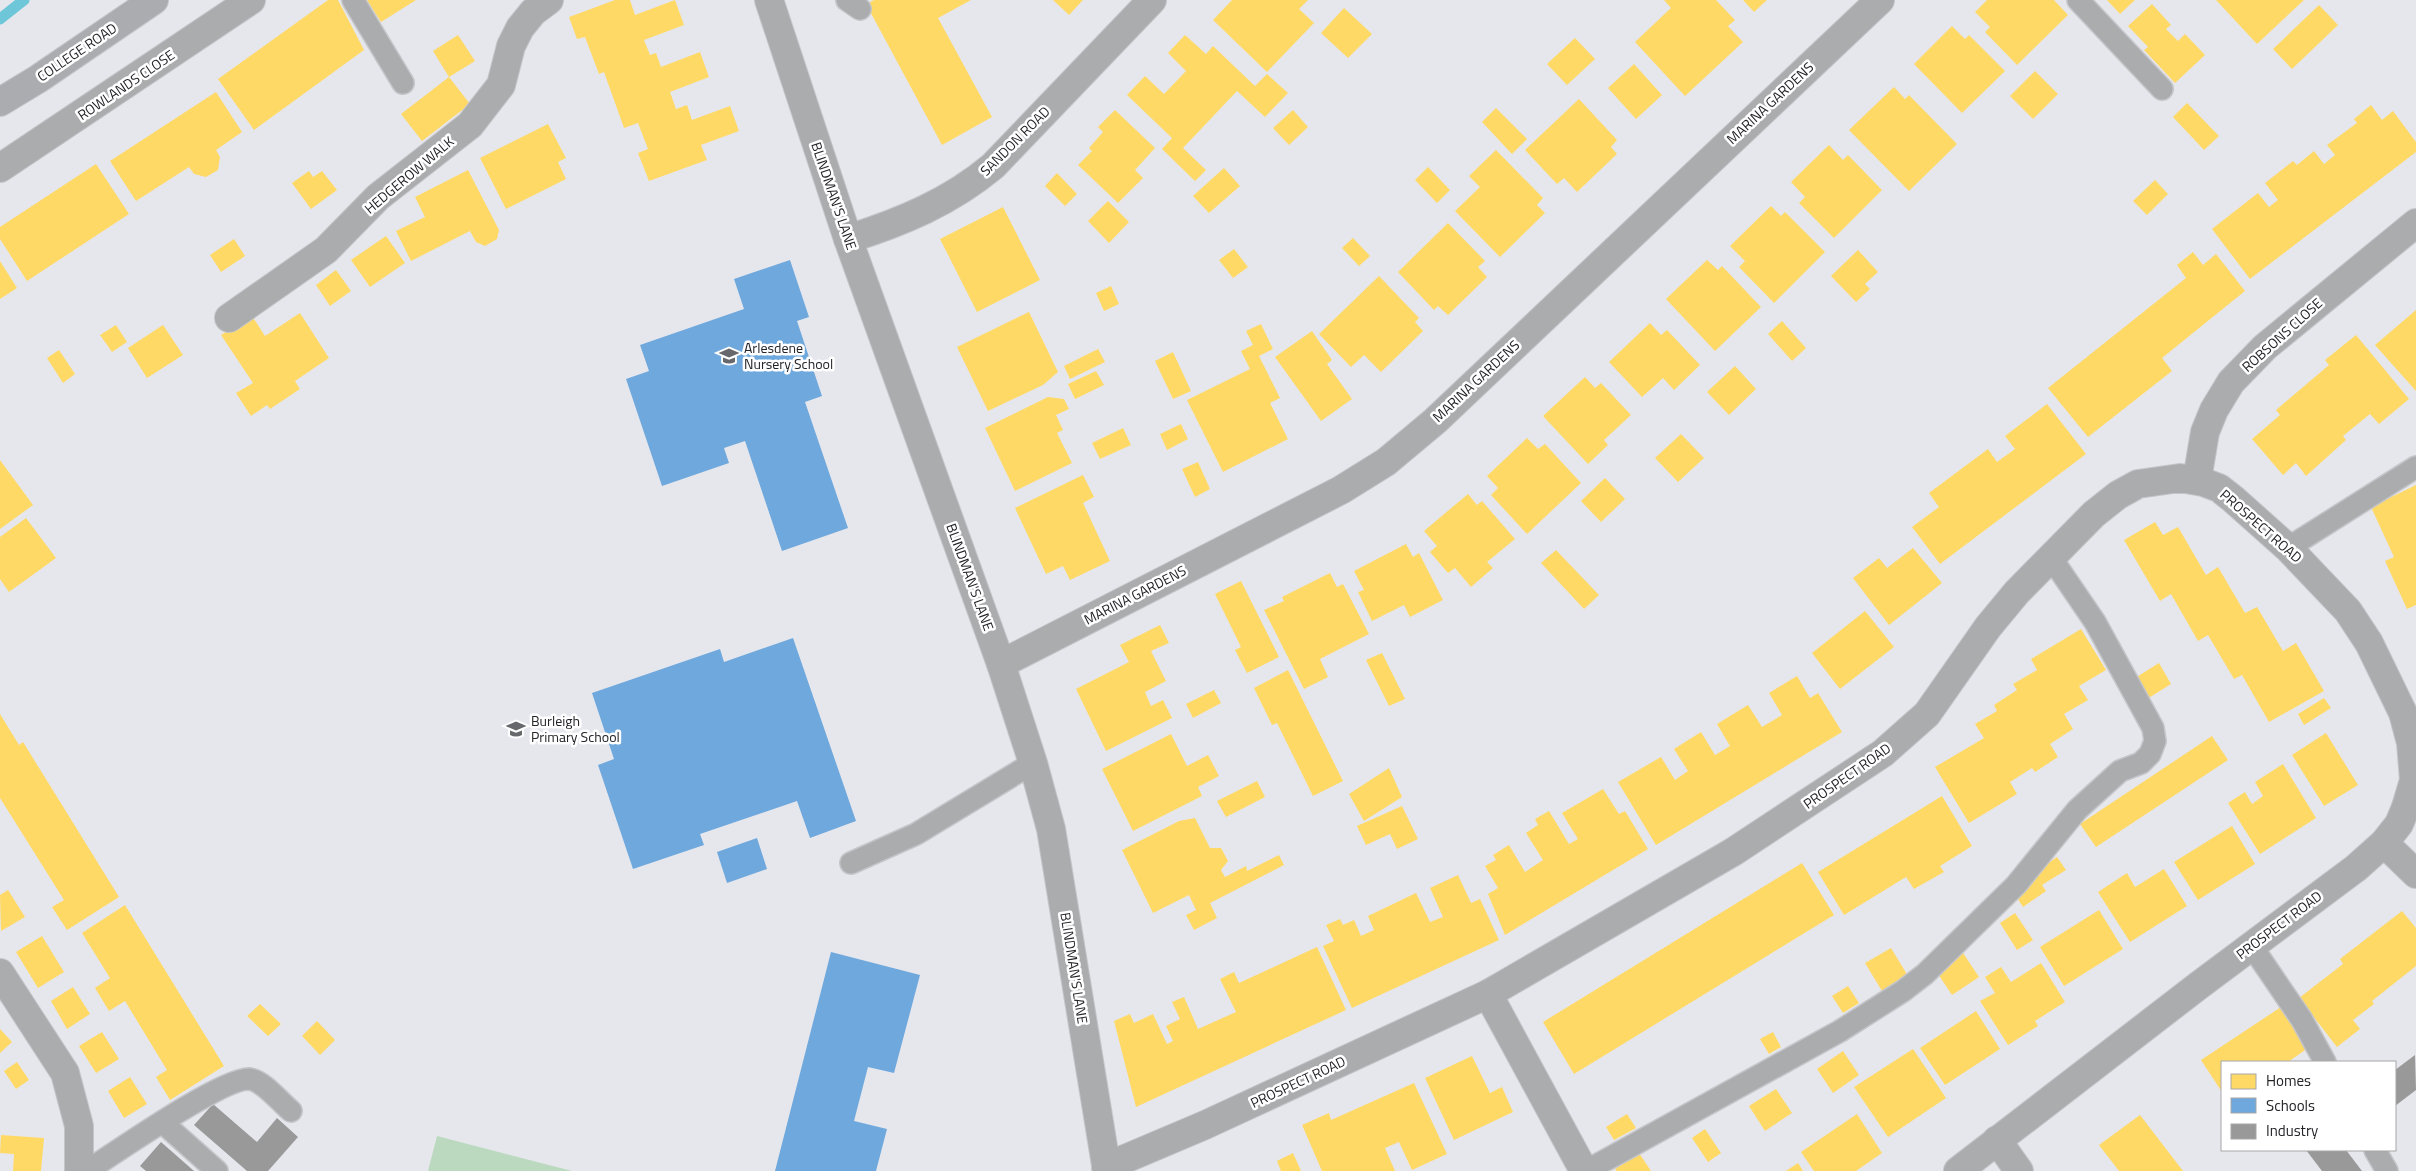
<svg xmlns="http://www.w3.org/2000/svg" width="2416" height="1171" viewBox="0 0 2416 1171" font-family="'Titillium Web',sans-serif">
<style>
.green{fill:#bbd9bf}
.homes{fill:#ffd966}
.schools{fill:#6fa8dc}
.industry{fill:#999}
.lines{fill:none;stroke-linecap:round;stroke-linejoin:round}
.stream{stroke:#6ec7d9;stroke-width:11}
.lane-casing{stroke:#c4c5c9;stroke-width:24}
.street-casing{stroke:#c4c5c9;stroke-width:30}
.secondary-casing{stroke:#c4c5c9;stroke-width:30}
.lane{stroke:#abacae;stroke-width:21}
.street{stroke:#abacae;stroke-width:28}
.secondary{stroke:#aaacaf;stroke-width:28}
.labels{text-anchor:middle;stroke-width:5;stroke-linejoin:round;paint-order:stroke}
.street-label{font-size:14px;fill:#232327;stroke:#fff}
.poi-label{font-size:14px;fill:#232327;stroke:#fff;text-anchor:start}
</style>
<rect width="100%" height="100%" fill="#e6e7ed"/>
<polygon class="green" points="437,1136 572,1171 428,1171"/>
<g class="homes">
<polygon points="328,0 338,0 364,50 254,130 218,79"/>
<polygon points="367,0 416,0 381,22"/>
<polygon points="615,0 630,0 635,15 675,0 684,25 644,40 650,55 656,53 661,67 700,52 709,77 670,92 676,109 687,105 692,120 730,106 739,131 701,145 707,160 649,181 638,153 648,149 638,123 624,128 604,72 599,74 585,37 577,39 569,17"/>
<polygon points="874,0 971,0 938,18 992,117 942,145 866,4"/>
<polygon points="1053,0 1083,0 1069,15"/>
<polygon points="1232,0 1308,0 1299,9 1314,23 1267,72 1213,20"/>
<polygon points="1664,0 1716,0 1735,20 1728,26 1743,42 1685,96 1635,42 1671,8"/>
<polygon points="1743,0 1767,0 1754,12"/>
<polygon points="1987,0 2054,0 2068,15 2017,65 1985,32 1990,27 1975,12"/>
<polygon points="2107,0 2135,0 2120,14"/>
<polygon points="2216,0 2304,0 2257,44"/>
<polygon points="2152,4 2171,25 2166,29 2178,41 2185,34 2205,55 2175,83 2144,50 2148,47 2128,26"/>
<polygon points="2319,5 2338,25 2292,69 2273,49"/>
<polygon points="1344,8 1372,34 1348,58 1321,33"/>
<polygon points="1952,26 1965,39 1969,35 2005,71 1962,113 1914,64"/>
<polygon points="458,35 475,61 449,77 470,104 422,141 401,114 449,77 433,51"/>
<polygon points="1185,35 1206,54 1213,46 1255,86 1267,74 1288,93 1265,117 1237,91 1183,148 1206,170 1195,181 1162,149 1172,138 1127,95 1145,76 1164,94 1186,71 1168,53"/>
<polygon points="1575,38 1595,59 1567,85 1547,64"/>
<polygon points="1634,64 1662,95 1636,119 1608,88"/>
<polygon points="2035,71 2058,94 2033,119 2010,96"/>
<polygon points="1894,87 1905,99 1909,95 1957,144 1909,191 1849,130"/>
<polygon points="216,92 242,132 216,150 220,157 218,170 206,177 194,174 189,167 136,201 110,161"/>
<polygon points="1579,99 1617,140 1611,147 1617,154 1577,192 1564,178 1557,184 1525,150"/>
<polygon points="2187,103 2219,136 2204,150 2173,117"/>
<polygon points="2371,105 2382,120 2393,111 2416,142 2416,152 2250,279 2212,229 2258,193 2269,207 2278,200 2265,183 2293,161 2297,165 2314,151 2324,164 2335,155 2327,145 2357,123 2354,119"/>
<polygon points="1496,108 1527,139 1512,154 1482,122"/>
<polygon points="1115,110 1155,148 1135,170 1143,178 1118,203 1078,165 1092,151 1089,148 1103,132 1098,127"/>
<polygon points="1293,110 1308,127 1289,145 1273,128"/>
<polygon points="548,124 566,158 558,162 566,179 506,209 480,158"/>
<polygon points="1829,145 1843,160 1848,155 1882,190 1834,238 1799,203 1805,197 1791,182"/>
<polygon points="1496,150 1543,198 1537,205 1545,213 1500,257 1455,211 1480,187 1469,176"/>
<polygon points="96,164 129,214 27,281 0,239 0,227"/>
<polygon points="1428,167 1450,190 1437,203 1415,180"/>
<polygon points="1224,168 1240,186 1209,213 1193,196"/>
<polygon points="468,170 499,230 497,239 485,246 476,242 470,231 411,261 396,231 425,217 415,197"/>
<polygon points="309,171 313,177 322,171 337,190 311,209 292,183"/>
<polygon points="1057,173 1077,194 1065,206 1045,186"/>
<polygon points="2155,180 2168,194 2147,215 2133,201"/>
<polygon points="1108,201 1129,222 1109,243 1088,221"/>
<polygon points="1771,206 1781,216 1785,212 1825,252 1774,303 1739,267 1745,261 1730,246"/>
<polygon points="1003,207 1040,280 977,312 940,239"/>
<polygon points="1448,223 1485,261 1478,267 1487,277 1448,315 1438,306 1434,310 1398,272"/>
<polygon points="386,236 405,263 370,287 351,260"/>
<polygon points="1353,238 1370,256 1359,266 1342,248"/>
<polygon points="234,239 245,256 221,272 210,255"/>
<polygon points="1234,249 1248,267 1233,278 1219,260"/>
<polygon points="1858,250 1878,272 1865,284 1870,289 1856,302 1831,276"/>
<polygon points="2193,252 2203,265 2216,254 2245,291 2162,358 2172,371 2088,437 2048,388 2186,278 2177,265"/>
<polygon points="1707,260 1718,270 1722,266 1761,307 1715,351 1666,299"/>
<polygon points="0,261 17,288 0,299"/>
<polygon points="336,270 351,291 330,306 316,285"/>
<polygon points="1379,276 1419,318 1415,322 1423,331 1381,372 1364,355 1351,367 1319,334"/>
<polygon points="1111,286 1119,304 1104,311 1096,293"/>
<polygon points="2416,310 2416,391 2375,345"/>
<polygon points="1029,312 1058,372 1043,385 988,411 957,347"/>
<polygon points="300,313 329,358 295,381 300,389 270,409 267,405 251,416 236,393 253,383 221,335 252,316 265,336"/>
<polygon points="1782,321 1806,348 1792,361 1768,334"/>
<polygon points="1650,323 1661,335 1667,330 1700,365 1674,390 1663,378 1642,397 1609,362"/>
<polygon points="1261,324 1273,349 1259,356 1280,398 1270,403 1288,439 1223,472 1187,400 1250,369 1241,351 1253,345 1246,331"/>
<polygon points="116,325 127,342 112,352 100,335"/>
<polygon points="163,325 183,355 147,378 128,348"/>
<polygon points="1312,331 1332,360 1327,364 1352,399 1321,421 1275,357"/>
<polygon points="2356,335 2409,399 2379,424 2370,414 2343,436 2346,440 2306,476 2296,463 2283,475 2252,439 2280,415 2276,410 2329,365 2325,360"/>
<polygon points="1098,349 1105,362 1070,379 1064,366"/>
<polygon points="59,350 75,374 63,383 47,358"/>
<polygon points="1173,352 1191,391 1173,399 1155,361"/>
<polygon points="1735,366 1756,389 1729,415 1707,392"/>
<polygon points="1096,371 1104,385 1075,399 1068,384"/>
<polygon points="1585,377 1595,388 1601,383 1631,415 1604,440 1608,445 1588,464 1543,416"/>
<polygon points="1048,397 1064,399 1069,409 1056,415 1063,430 1057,433 1072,463 1015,491 985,428"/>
<polygon points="2047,404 2086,454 1940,564 1912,527 1939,507 1929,493 1988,449 1997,462 2015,449 2005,436"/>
<polygon points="1181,424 1188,439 1167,450 1160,434"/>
<polygon points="1123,428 1131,445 1100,459 1092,443"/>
<polygon points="1681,434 1704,458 1678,482 1655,458"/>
<polygon points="1527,438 1538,449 1545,444 1581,483 1527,534 1491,495 1498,488 1487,476"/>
<polygon points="0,460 33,505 0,529"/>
<polygon points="1198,462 1210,489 1195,497 1182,469"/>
<polygon points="1083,475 1094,497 1083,503 1110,561 1070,580 1063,566 1046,574 1015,508"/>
<polygon points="1605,478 1625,499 1601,522 1581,501"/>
<polygon points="2416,485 2416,605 2407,609 2385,561 2394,557 2371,507"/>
<polygon points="1468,494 1477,505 1482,501 1515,539 1487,562 1493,568 1471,587 1455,568 1448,573 1430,552 1437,546 1424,531"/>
<polygon points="26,518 56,558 9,592 0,579 0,537"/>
<polygon points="2155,522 2163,535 2178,527 2206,575 2218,567 2245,613 2257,607 2283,651 2296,643 2324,691 2269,722 2242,675 2234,679 2208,635 2198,641 2171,594 2160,601 2124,540"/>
<polygon points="1406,544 1413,557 1419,553 1443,600 1410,617 1404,605 1372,621 1358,592 1364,590 1354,571"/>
<polygon points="1913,548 1942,583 1889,625 1853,578 1879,558 1887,568"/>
<polygon points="1556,550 1599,595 1584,609 1541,563"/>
<polygon points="1330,573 1337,587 1343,584 1369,634 1320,659 1328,677 1304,689 1264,610 1284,601 1282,597"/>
<polygon points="1241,581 1279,657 1247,673 1235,650 1241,647 1215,594"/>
<polygon points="1865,611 1894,647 1840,689 1812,653"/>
<polygon points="1160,625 1169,643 1151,651 1166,681 1145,692 1151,706 1163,700 1172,718 1106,751 1076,689 1129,662 1120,645"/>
<polygon points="2081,629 2106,670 2079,686 2088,700 2064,714 2073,729 2050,744 2058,757 2035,772 2032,768 2010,782 2017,794 1969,823 1935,767 1984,738 1975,724 1997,711 1994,705 2017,690 2013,684 2037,670 2031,659"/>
<polygon points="1382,653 1405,699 1389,706 1366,660"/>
<polygon points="2159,663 2171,684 2147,699 2135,678"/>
<polygon points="1288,670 1343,781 1313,796 1277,723 1272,725 1254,688"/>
<polygon points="1797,676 1810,698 1818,693 1842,732 1656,845 1618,782 1661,757 1675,780 1688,771 1674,749 1701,732 1715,755 1730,746 1717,724 1748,705 1762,727 1782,715 1769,693"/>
<polygon points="1214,690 1221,703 1193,718 1186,704"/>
<polygon points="2324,698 2331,708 2304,725 2298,714"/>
<polygon points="0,714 19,745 23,742 119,897 67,930 52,907 64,900 0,798"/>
<polygon points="2326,733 2358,785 2324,806 2292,755"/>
<polygon points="1171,734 1187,766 1208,755 1219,776 1198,787 1202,796 1133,831 1102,769"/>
<polygon points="2212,736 2228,760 2096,847 2080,824"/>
<polygon points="2283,764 2316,818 2260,854 2228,803 2245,792 2252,804 2263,796 2255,782"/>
<polygon points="1389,768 1402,797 1364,821 1349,794"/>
<polygon points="1257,781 1265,797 1226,817 1217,801"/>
<polygon points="1603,789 1619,814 1625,811 1648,849 1505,935 1488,894 1498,888 1485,866 1496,860 1493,855 1509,845 1525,872 1543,860 1526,833 1538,825 1535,819 1549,811 1569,844 1578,839 1562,813"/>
<polygon points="1942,796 1972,846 1940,866 1944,872 1914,889 1906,877 1844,915 1818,872"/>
<polygon points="1402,806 1418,839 1397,849 1390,834 1366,845 1357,826"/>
<polygon points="1195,818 1210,848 1221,848 1228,861 1221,870 1225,877 1246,866 1247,871 1279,855 1284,865 1210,903 1217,918 1194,930 1186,915 1196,910 1189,895 1153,913 1122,850 1179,821"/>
<polygon points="2232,826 2255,864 2198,900 2174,862"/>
<polygon points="2057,857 2066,870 2042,885 2046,891 2023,907 2014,893 2037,877 2034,873"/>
<polygon points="1802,863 1834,915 1574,1074 1543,1022"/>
<polygon points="2164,869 2187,906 2130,942 2098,892 2127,873 2135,887"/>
<polygon points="1458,875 1471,903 1480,899 1499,940 1352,1008 1323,946 1334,941 1326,925 1340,919 1343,925 1354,920 1361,936 1374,930 1368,916 1416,893 1430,922 1443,917 1430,888"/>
<polygon points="8,890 25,917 1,931 0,895"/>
<polygon points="125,905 224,1066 170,1100 156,1077 167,1070 125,1001 109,1011 95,988 110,978 82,933"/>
<polygon points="2099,910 2123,949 2064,986 2040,947"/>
<polygon points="2402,911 2416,928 2416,966 2372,1001 2374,1004 2353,1020 2360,1029 2337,1047 2299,998 2343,964 2340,959"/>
<polygon points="2015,913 2033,940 2017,950 2000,923"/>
<polygon points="42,936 64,972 38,988 16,952"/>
<polygon points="1317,947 1346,1010 1136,1107 1114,1021 1130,1014 1134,1023 1153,1014 1167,1044 1173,1041 1166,1026 1180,1019 1172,1002 1184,997 1198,1029 1236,1012 1220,979 1234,972 1239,983"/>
<polygon points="1891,948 1908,976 1882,991 1865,963"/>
<polygon points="1963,953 1979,977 1952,995 1936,971"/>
<polygon points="2041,963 2065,1002 2035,1021 2038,1026 2008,1045 1980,1001 1995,993 1985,977 2001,967 2011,982"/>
<polygon points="1848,986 1859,1003 1843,1013 1832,996"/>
<polygon points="73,987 90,1014 67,1029 51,1001"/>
<polygon points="260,1004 281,1024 268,1036 247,1016"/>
<polygon points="2281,1007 2308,1048 2288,1062 2222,1062 2222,1092 2201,1060"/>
<polygon points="1976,1011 2000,1049 1945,1085 1920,1048"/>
<polygon points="317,1021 335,1040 320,1055 302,1036"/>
<polygon points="0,1029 12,1042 0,1053"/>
<polygon points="102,1032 119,1059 96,1073 79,1046"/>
<polygon points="1773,1032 1781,1047 1769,1054 1760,1039"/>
<polygon points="1913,1049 1946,1098 1888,1137 1854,1087"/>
<polygon points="1843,1051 1859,1075 1833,1093 1817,1069"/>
<polygon points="1472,1056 1490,1093 1502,1087 1513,1112 1454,1140 1425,1078"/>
<polygon points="17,1062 29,1080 16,1089 4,1071"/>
<polygon points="130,1077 147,1104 124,1118 108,1091"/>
<polygon points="1414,1083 1447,1154 1412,1170 1399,1142 1385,1148 1395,1171 1322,1171 1302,1125 1329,1113 1331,1120"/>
<polygon points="1776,1089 1792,1113 1765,1131 1749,1106"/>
<polygon points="1627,1114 1636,1128 1614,1140 1606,1127"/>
<polygon points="1857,1114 1882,1153 1856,1171 1814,1171 1801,1152"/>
<polygon points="2140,1115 2183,1171 2119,1171 2099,1145"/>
<polygon points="1705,1129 1721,1153 1708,1162 1692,1138"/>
<polygon points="1,1135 44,1138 41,1171 13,1171 14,1154 0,1153"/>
<polygon points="1293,1153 1301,1171 1281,1171 1277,1161"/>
<polygon points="1639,1153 1651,1171 1617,1171 1615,1169"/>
<polygon points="1798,1163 1803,1171 1786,1171"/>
</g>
<g class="schools">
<polygon points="790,260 809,317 797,321 822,396 805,402 848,528 782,551 745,441 724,448 729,463 662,486 626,379 649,371 640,345 744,309 734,279"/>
<polygon points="793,638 856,821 810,838 797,801 700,834 704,845 633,869 598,765 614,759 592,693 720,649 724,662"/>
<polygon points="757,838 767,869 727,883 717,852"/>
<polygon points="831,952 920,975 894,1073 868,1067 854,1121 887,1129 876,1171 775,1171"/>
</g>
<g class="industry">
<polygon points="2415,1055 2416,1090 2395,1106 2395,1070"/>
<polygon points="213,1104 257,1142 277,1118 298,1137 268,1171 247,1171 194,1125"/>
<polygon points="161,1142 194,1171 146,1171 140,1166"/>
<polygon points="2306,1150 2346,1150 2362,1171 2322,1171"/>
</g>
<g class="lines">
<polyline class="stream" points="0,19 24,0"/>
<g class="lane-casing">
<g id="lane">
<polyline points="353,0 403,83"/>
<polyline points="847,0 860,9"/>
<polyline points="2078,0 2162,89"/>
<polyline points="2288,548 2416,467"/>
<polyline points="851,863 916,834 1033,763"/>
<polyline points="2251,945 2302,1020 2325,1062"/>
<polyline points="163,1123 217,1171"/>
<polyline points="2375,1150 2387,1171"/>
<path d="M87,1171C115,1153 222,1078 249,1079C263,1080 280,1102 291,1111"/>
<polyline points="1586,1171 1840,1031 1903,991 1925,974 2016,885 2077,810 2120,771 2141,763 2150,754 2155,741 2153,728 2095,622 2050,556"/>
</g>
</g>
<g class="street-casing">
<g id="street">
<polyline points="769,0 848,239 1001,664 1033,763 1051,829 1107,1171"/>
<polyline points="0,168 251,0"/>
<path d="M848,239C902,222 950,202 993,166L1152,0"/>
<polyline points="229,318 326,250 378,197 470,125 501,85 511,46 520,28 533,12 549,0"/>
<polyline points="2197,480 2205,432 2214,410 2231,382 2265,347 2416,223"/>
<polyline points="1001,664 1341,490 1386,462 1435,421 1880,0"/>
<polyline points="2384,843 2416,874"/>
<polyline points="0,973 65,1073 79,1126 79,1171"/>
<polyline points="1488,994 1584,1171"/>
<polyline points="1997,1140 2019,1171"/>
<polyline points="1106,1167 1205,1125 1488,994 1733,852 1883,753 1927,714 1988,627 2017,592 2094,514 2118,495 2138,484 2180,478 2203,482 2219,488 2233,499 2288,548 2348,611 2369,643 2403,713 2411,743 2414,780 2406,807 2399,824 2384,843 2356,868 2198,986 1958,1171"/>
</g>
</g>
<g class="secondary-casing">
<polyline id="secondary" points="0,102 38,79 154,0"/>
</g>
<use href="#lane" class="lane"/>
<use href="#street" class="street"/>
<use href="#secondary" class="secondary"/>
</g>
<defs>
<g id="school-bare" transform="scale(1.5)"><path d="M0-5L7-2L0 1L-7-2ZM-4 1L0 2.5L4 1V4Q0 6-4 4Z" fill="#67686c" stroke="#fff" stroke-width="2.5" paint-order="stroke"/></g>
</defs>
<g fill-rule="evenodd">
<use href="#school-bare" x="729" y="356"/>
<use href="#school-bare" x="516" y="729"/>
</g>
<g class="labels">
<g class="street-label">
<text transform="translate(77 52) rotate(-34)" y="5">COLLEGE ROAD</text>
<text transform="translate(126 85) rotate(-34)" y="5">ROWLANDS CLOSE</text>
<text transform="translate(1770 103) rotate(-43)" y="5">MARINA GARDENS</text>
<text transform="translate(1015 141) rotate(-45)" y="5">SANDON ROAD</text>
<text transform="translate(409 175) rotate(-40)" y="5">HEDGEROW WALK</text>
<text transform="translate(834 196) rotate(71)" y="5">BLINDMAN'S LANE</text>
<text transform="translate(2282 335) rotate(-42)" y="5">ROBSONS CLOSE</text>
<text transform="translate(1476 381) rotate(-43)" y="5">MARINA GARDENS</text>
<text transform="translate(2261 526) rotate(41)" y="5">PROSPECT ROAD</text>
<text transform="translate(970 577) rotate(70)" y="5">BLINDMAN'S LANE</text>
<text transform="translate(1135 595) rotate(-27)" y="5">MARINA GARDENS</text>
<text transform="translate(1847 776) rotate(-35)" y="5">PROSPECT ROAD</text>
<text transform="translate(2279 925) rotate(-37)" y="5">PROSPECT ROAD</text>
<text transform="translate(1074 968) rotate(81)" y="5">BLINDMAN'S LANE</text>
<text transform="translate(1298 1082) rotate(-25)" y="5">PROSPECT ROAD</text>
</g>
<g class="poi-label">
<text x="744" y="353">Arlesdene<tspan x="744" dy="16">Nursery School</tspan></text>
<text x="531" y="726">Burleigh<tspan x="531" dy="16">Primary School</tspan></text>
</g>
</g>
<rect x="2221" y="1061" width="175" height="90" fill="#ffffff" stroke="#a7a7a9"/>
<rect x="2231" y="1074" width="25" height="15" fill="#ffd966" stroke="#a7a7a9"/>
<text x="2266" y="1086" font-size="15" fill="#232327">Homes</text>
<rect x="2231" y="1098" width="25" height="15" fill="#6fa8dc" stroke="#a7a7a9"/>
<text x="2266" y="1111" font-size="15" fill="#232327">Schools</text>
<rect x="2231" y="1124" width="25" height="15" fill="#999999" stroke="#a7a7a9"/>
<text x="2266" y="1136" font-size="15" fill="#232327">Industry</text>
</svg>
